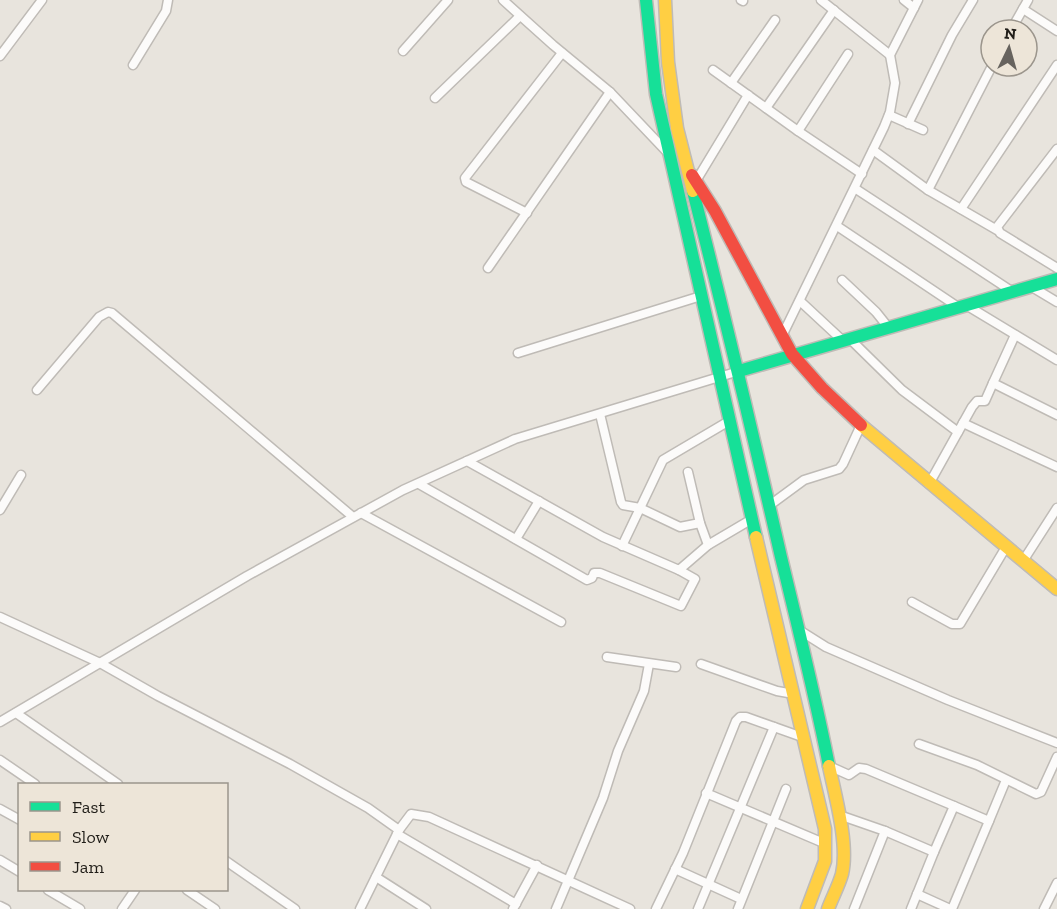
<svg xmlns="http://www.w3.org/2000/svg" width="1057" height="909" viewBox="0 0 1057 909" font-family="'Zilla Slab',serif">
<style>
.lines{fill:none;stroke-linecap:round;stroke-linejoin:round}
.street-casing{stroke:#bfbbb6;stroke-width:11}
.fast-casing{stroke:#bfbbb6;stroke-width:15}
.slow-casing{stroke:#bfbbb6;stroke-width:15}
.jam-casing{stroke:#bfbbb6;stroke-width:15}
.street{stroke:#fcfbfa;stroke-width:8}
.fast{stroke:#16e098;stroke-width:12}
.slow{stroke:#ffcf43;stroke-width:12}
.jam{stroke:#f24e42;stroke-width:12}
</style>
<rect width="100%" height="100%" fill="#e8e4dd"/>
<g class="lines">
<g class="street-casing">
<g id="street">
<polyline points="503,0 553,45 610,92 667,152"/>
<polyline points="741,0 743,1"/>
<polyline points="821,0 890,55"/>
<polyline points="904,0 914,8"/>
<polyline points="1023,9 1057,31"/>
<polyline points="1011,30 1028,0"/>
<polyline points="403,51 448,0"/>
<polyline points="0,56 42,0"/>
<polyline points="133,65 166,11 168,0"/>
<polyline points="713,70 798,131 862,174"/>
<polyline points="731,83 775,20"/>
<polyline points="435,98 520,16"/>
<polyline points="766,108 834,10"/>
<polyline points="889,115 923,130"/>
<polyline points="908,124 952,35 973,0"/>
<polyline points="798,131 848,54"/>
<polyline points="1057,149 997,227 1000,233 1057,268"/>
<polyline points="873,150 928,190 992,66"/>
<polyline points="696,181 748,95"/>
<polyline points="856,189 1013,292"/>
<polyline points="928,190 997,230"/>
<polyline points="961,209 1057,65"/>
<polyline points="527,213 466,182 465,178 562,53"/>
<polyline points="837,226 958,307"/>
<polyline points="488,268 610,92"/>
<polyline points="842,280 876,312 888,327"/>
<polyline points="1032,287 1057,302"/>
<polyline points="800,301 842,340"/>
<polyline points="966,305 1057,360"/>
<polyline points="1015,335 993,383 1057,415"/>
<polyline points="782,336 884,127 890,112 895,83 890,55 918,0"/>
<polyline points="849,338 902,390 958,432"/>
<polyline points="518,353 701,296"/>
<polyline points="37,390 99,317 108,312 112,313 353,517"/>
<polyline points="600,414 621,502 623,505 640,508 680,527 700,523 708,545"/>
<polyline points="963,423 1057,467"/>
<polyline points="467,461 603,537 679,570 708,545 752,519"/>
<polyline points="688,472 700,523"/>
<polyline points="419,484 587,580 592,578 594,573 600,573 681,606 695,579 679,570"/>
<polyline points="929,484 972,407 977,401 985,401 993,383"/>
<polyline points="770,505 804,480 839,469 843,464 861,425"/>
<polyline points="0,510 21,475"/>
<polyline points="361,513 561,622"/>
<polyline points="516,539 539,501"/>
<polyline points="622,546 663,460 729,421"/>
<polyline points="1023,561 1057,508"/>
<polyline points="912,602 952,624 960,624 1006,547"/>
<polyline points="0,617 100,663 158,696 290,764 368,808 399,830"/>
<polyline points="799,630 826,647 948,700 1057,743"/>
<polyline points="607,657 676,667"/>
<polyline points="701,664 777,691 794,694"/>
<polyline points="16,713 118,784"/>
<polyline points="0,722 247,576 403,490 515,439 739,371"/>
<polyline points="919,744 977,765 1036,794 1041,792 1057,757"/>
<polyline points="0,760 35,784"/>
<polyline points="829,766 849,775 859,768 866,769 954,806 934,852"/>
<polyline points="706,793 826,844"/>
<polyline points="0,809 20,820"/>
<polyline points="839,815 885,831 854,909"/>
<polyline points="989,821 1006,780"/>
<polyline points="885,831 934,852 911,909"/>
<polyline points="397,834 516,904"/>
<polyline points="0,860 20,872"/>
<polyline points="226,861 295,909"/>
<polyline points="675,869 741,899"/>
<polyline points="376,877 426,909"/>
<polyline points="48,890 80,909"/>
<polyline points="187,890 215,909"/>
<polyline points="917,894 950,909"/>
<polyline points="0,906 6,909"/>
<polyline points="122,909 135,890"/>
<polyline points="360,909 399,830 411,814 429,817 630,909"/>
<polyline points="513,909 537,865"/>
<polyline points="556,909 603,798 618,751 644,691 649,664"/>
<polyline points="656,909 683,853 736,721 740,717 746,717 805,738"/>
<polyline points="698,909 774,727"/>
<polyline points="738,909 786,789"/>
<polyline points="952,909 989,821 954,806"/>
<polyline points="1044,909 1057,883"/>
</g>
</g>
<g class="fast-casing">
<g id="fast">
<polyline points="646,0 656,94 756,537"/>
<path d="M693,191C724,313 753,435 781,557C798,627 815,695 829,766"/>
<polyline points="739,371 1057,279"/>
</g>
</g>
<g class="slow-casing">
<g id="slow">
<polyline points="665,0 668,62 677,128 693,191"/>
<polyline points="861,425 1057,589"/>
<polyline points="756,537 825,829 825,861 807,909"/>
<path d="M828,909C832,898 839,885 842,874C849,844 835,795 829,766"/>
</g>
</g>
<g class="jam-casing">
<polyline id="jam" points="692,175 715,211 792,354 822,388 861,425"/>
</g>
<use href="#street" class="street"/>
<use href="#fast" class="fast"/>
<use href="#slow" class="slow"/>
<use href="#jam" class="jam"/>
</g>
<rect x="18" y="783" width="210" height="108" fill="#ede5d8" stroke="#9b958c" stroke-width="1.5"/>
<rect x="30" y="802" width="30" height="9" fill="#16e098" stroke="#9b958c" stroke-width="1.5"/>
<text x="72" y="813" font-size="18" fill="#211e19">Fast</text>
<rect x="30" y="832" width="30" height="9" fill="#ffcf43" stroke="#9b958c" stroke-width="1.5"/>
<text x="72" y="843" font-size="18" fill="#211e19">Slow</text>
<rect x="30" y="862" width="30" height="9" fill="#f24e42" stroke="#9b958c" stroke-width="1.5"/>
<text x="72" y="873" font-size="18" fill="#211e19">Jam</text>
<g transform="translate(1009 48) rotate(5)"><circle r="28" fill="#ede5d8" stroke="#9b958c" stroke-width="1.5"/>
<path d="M0-4.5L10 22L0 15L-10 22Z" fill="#67635e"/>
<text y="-9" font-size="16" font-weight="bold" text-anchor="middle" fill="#211e19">N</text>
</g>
</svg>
